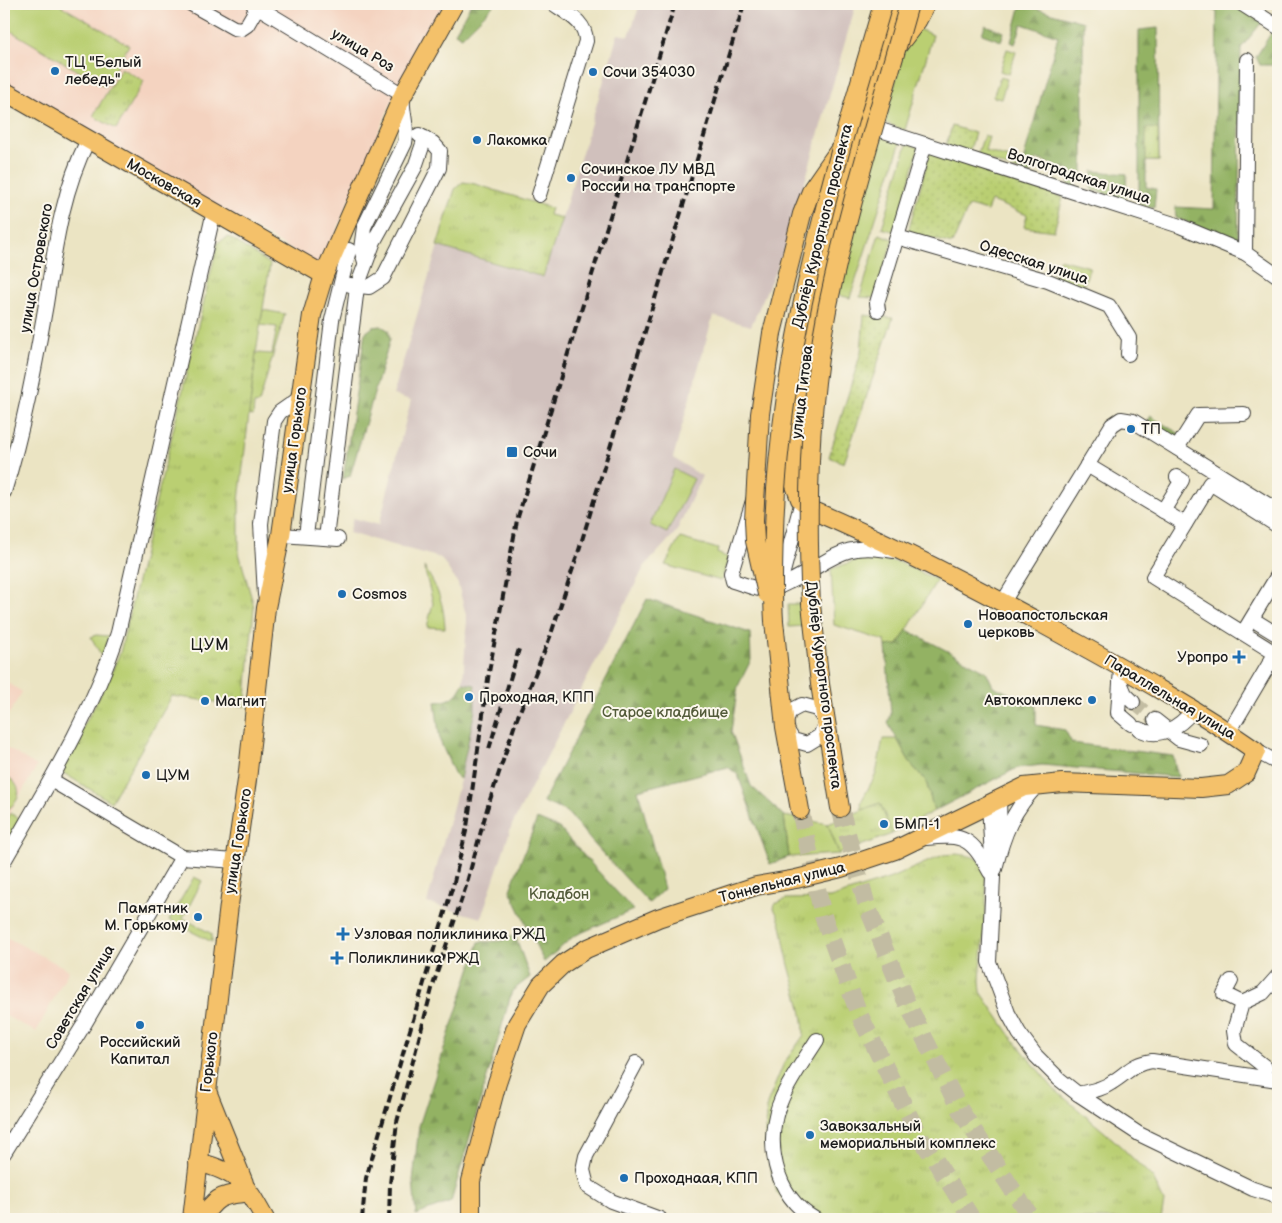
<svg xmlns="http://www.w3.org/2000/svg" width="1282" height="1223" viewBox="0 0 1282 1223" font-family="'Balsamiq Sans',sans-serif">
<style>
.built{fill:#f4d3c0}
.railway{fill:#d0c0bc}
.grass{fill:#bacf72;stroke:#6b7647}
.forest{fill:url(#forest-firs);stroke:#586740}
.park{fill:url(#park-tufts);stroke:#6b7647}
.garden{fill:url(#garden-dots);stroke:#6b7647}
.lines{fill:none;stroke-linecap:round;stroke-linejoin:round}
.minor-tunnel{stroke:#c2bca2;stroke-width:14;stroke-dasharray:14 7;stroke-linecap:butt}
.major-tunnel{stroke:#c2bca2;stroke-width:18;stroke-dasharray:18 9;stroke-linecap:butt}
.minor-casing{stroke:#3b3a35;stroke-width:16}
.major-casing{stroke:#3b3a35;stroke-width:20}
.minor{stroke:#fff;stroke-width:14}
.major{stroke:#f4c16a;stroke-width:18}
.rail{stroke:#1c1c1c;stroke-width:4;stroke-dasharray:8 4;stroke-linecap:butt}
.major-bridge-casing{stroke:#3b3a35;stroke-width:20;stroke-linecap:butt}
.major-bridge{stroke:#f4c16a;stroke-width:18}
.poi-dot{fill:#1f6fb2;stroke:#fbf7ec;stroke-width:2}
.labels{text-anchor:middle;stroke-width:4;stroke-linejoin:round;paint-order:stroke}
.street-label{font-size:15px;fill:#1c1c1c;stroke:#fbf7ec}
.poi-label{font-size:15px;fill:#1c1c1c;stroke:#fbf7ec;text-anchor:start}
.park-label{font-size:15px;fill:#535b3a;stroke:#fbf7ec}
.neighbourhood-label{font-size:16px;letter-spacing:1px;fill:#1c1c1c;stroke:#fbf7ec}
</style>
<defs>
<pattern id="forest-firs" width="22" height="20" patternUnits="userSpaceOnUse" patternTransform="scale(1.25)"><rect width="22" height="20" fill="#93b264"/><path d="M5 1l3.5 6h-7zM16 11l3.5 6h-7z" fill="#7e9856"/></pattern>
<pattern id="park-tufts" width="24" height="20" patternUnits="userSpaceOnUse" patternTransform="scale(1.25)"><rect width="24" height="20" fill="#bacf72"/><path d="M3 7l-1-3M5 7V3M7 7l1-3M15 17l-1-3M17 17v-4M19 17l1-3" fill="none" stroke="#9fb162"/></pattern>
<pattern id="garden-dots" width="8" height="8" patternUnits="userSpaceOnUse" patternTransform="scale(1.25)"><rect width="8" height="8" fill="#bacf72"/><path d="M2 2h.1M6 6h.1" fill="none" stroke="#9fb162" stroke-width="1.8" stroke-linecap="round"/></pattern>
</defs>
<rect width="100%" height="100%" fill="#fbf7ec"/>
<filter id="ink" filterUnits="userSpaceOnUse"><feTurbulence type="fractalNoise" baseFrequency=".02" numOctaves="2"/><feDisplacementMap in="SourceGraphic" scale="10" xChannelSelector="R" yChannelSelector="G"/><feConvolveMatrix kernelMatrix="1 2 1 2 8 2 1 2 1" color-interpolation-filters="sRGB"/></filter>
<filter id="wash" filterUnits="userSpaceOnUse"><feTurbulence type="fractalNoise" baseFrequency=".0096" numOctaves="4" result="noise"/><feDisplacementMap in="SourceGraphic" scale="20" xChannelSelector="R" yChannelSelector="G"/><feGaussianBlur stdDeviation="1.12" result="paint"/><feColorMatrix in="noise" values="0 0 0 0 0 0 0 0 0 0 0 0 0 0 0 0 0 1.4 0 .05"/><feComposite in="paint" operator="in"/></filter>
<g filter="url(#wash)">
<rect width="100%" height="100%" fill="#ebe4c3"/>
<g class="built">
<polygon points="4,4 444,4 399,84 321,267 4,83"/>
<polygon points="4,680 22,692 4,722"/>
<polygon points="4,746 37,766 4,823"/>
<polygon points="4,936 69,970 36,1032 4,1015"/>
</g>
<polygon class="railway" points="640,4 856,4 786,247 751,326 713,316 673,458 702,476 676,532 644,567 637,581 512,825 481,918 427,903 462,773 475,710 475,685 463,683 467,619 458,584 441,558 349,533 353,518 379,525 411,400 393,395 455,189 463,182 475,184 551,208 549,215 562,218 618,34 629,36"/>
<g class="grass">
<polygon points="4,4 58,4 129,45 105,87 4,27"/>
<polygon points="918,29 933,35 905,130 885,123 903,51"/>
<polygon points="1007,49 1016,52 1009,74 1000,71"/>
<polygon points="1000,77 1007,79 1001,99 993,97"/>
<polygon points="879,135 901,141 850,298 838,295"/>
<polygon points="984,135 989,137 985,151 1019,161 1016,170 977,156"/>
<polygon points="907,144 919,147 895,232 882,228"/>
<polygon points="879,234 893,239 875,298 860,297"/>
<polygon points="263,310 285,314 259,403 254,404 253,416 249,415 256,353 272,354 277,327 260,325"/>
<polygon points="674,469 694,479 667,533 650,525"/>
<polygon points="680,538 718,549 717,553 729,558 721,581 665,565"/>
<polygon points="861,559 899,562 937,580 898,645 886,646 885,641 834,625 831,569"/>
<path d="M424,567C438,588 444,604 445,628L427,627L433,603Z"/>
<polygon points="788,604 804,604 805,626 789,627"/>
<polygon points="96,635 109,636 103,655 101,655 91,637"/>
<polygon points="883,739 897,739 911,764 926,781 934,811 892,834 880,803 862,810 861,802 876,774"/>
<polygon points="10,813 22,820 4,856 4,824"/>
<polygon points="784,816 828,824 839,854 789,857"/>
<polygon points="194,877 202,881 183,918 212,934 212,942 169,920"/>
</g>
<g class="forest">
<polygon points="471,4 495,4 462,37 455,33"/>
<polygon points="1021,4 1083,22 1083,170 1074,189 1068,185 1071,171 1037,159 1030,174 1016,170 1019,161 1023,161 1058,36 1022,24 1015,44 1011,42"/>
<polygon points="1199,4 1233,4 1262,22 1241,48 1238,242 1176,218 1175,207 1214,209 1217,12"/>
<polygon points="985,25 1004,32 1001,41 982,34"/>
<polygon points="1158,28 1159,161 1146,161 1146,187 1156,189 1154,208 1139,204 1139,30"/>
<polygon points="1273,30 1278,34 1278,65 1260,65 1256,57"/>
<polygon points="1093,171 1127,174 1125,201 1091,189"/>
<polygon points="381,326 388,330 390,339 350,476 343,479 365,333 373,327"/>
<polygon points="1150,416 1180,434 1175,442 1146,424"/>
<polygon points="647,599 750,633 751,660 738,686 731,731 751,786 784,816 789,857 770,864 738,775 728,767 638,790 664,889 649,903 593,843 567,812 543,802"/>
<polygon points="907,630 986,671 993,686 1036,706 1036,725 1065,730 1072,743 1173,756 1178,777 1042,765 1017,768 934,811 926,781 911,764 888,723 891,714 886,646 898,645"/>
<path d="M463,683L475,685V710L460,779L455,775L440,741L435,702C449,701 457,698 463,683Z"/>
<polygon points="537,819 559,828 633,910 574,936 544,962 510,890"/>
<polygon points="515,935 530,977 512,991 451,1202 416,1215 413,1181 419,1126 479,942 501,941"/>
</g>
<g class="park">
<polygon points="121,68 144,81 116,129 93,116"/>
<polygon points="1146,128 1158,129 1159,161 1146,161"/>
<polygon points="463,182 475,184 551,208 549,215 562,218 543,277 437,246 455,189"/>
<polygon points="229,237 270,264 256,353 239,501 239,553 254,607 245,706 172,696 111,802 60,771 107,682 120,653 218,242"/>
<path d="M4,774C23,785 24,800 4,812Z"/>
<polygon points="880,803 892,834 839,854 828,824"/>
<path d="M955,854C965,855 977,855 982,865C992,885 981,956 980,981L981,992L1013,1039L1053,1088L1115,1141L1153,1178L1164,1202L1161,1219H802L777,1193L765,1150L767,1104L784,1063L804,1035C804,1006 791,979 786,952C782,933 783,926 774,908L775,904L786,899L830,898L891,878L943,855Z"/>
</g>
<g class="garden">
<polygon points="952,126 975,133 969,153 946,145"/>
<polygon points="930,152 1063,197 1054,231 1024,227 1027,215 991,201 987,211 969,206 952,244 908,232"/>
<polygon points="1059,259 1090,267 1082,289 1053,279"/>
<polygon points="864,315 893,318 844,463 829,457 861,352"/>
</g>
</g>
<g filter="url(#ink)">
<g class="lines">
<polyline class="minor-tunnel" points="1133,702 1155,720"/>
<g class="major-tunnel">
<polyline points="840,808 867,906 905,999 960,1110 1032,1219"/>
<polyline points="800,810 823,916 859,1014 916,1130 972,1219"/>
</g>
<g class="minor-casing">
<g id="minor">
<polyline points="191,4 234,28 241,29 247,25 258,6"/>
<path d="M253,4L403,95C401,113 409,126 405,143L364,227L361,249L365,262"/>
<polyline points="1242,4 1278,27"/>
<polyline points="865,125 1180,226 1245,253 1278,276"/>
<path d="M539,195L586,41C586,22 568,14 554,4"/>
<polyline points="897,237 1048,281 1109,306 1129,338 1128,354"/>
<polyline points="1245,253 1247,60"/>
<polyline points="350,285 369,287 383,278 439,168 440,151 433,143 419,135"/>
<polyline points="878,310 877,303 925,144"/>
<polyline points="1177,448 1198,415 1244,414"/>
<polyline points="1087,465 1185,524"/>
<path d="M784,478L775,482L755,481V494L731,573L733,581C744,584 756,590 767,590C775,590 782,585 789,582C831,562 841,540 893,551"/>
<path d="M4,492C23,431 35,367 46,304C55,247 62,191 88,140"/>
<polyline points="1163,511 1182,480 1177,477"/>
<polyline points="1278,526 1210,483 1153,577 1278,655"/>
<polyline points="281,535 338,539"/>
<polyline points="306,536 332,320 349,250"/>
<polyline points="326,538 357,287 374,241 415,167 425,138"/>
<polyline points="779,587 802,501"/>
<polyline points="265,595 261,524 274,421 280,412 300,398"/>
<polyline points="1003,602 1112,425 1121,419 1133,421 1278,511"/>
<polyline points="1252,619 1278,635"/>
<polyline points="1243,633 1278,575"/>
<polyline points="1121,668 1118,713 1131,724"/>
<polyline points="1120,682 1125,694 1133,702"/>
<polygon points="802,705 817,709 826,722 820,736 807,744 793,740 785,727 789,712"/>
<polyline points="1155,720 1179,739 1201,745"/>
<path d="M1139,729C1159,740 1180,727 1193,710"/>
<polyline points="1229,732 1275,654"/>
<polyline points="1256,751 1278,763"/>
<polyline points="51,780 182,857 235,861"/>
<polyline points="999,798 1000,837"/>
<polyline points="989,803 993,877 989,962 1008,1013 1019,1033 1036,1056 1059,1079 1078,1094 1139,1134 1253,1189 1278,1197"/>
<path d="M926,838C965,834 971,838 990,872"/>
<path d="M4,861C46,788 92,714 118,633L214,211"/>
<path d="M995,869C1003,836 1013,808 1039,784"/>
<polyline points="1231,981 1224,994 1242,1003"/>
<polyline points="636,1063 586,1156 583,1170 587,1186 611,1201 660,1219"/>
<polyline points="1266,1078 1265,1067 1236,1044 1234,1031 1242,1003 1263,993 1278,976"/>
<path d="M1078,1094C1090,1091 1101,1090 1111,1083C1128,1073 1131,1064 1152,1061L1278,1080"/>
<polyline points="4,1153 85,1023 182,857"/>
<path d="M815,1219C774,1196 763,1140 782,1098C791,1078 805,1059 817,1040"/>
</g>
</g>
<g class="major-casing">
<g id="major">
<polyline points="897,47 917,21 926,4"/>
<polyline points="4,91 324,275"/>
<polyline points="772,333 802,214 812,189 842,146"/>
<polyline points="811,604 820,684 840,808"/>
<polyline points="774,621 785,727 800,810"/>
<polyline points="207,1091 244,1183"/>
<path d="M198,1162C240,1173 245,1183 265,1219"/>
<polyline points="192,1219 229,905 247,780 266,608 281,535 312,315 324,275 403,95 454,4"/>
<path d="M201,1219C215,1199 219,1195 244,1193"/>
<path d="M471,1219V1181L497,1083L517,1024L541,985L563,964L586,949L658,918L756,886L796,879L841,868L895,850L1024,787L1062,783L1201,788L1228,785L1246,773L1256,751C1196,709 1132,673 1068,638C985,592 901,548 814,511L800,499L793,480L802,370L826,256L896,4"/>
</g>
</g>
<use href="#minor" class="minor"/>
<use href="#major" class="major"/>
<g class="rail">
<polyline points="489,749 519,649"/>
<polyline points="362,1219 366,1178 454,882 467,827 489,672 517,520 675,4"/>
<polyline points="389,1219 390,1184 397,1122 433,985 466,886 487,809 516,721 550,637 579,550 744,4"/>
</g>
<g class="major-bridge-casing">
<g id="major-bridge">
<polyline points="767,594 755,541 754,520 760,414 772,333"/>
<path d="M811,604C806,506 808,407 827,310C848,207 881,105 909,4"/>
<path d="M774,621C772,591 773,561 774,531C779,350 832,176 883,4"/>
</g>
</g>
<use href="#major-bridge" class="major-bridge"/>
</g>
</g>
<g class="poi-dot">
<circle cx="55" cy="71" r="5"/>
<circle cx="593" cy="72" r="5"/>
<circle cx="477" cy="140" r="5"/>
<circle cx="571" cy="178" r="5"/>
<circle cx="1131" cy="429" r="5"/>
<rect x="506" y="446" width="12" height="12" rx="2.5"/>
<circle cx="342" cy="594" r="5"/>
<circle cx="968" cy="624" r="5"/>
<path d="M1236.5 649.5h5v5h5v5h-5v5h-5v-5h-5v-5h5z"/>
<circle cx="469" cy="697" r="5"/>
<circle cx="1092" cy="700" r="5"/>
<circle cx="205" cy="701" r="5"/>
<circle cx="146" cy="775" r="5"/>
<circle cx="884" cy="824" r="5"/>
<circle cx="198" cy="917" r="5"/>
<path d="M340.5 926.5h5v5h5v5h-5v5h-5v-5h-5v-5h5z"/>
<path d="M334.5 950.5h5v5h5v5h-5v5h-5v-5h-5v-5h5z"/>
<circle cx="140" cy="1025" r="5"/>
<circle cx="810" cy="1135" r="5"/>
<circle cx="624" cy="1178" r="5"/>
</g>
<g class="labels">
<g class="street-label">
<text transform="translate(363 50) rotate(31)" y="5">улица Роз</text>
<text transform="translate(1079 176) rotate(18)" y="5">Волгоградская улица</text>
<text transform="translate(164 183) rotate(30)" y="5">Московская</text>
<text transform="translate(822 226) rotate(-76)" y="5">Дублёр Курортного проспекта</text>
<text transform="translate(1034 262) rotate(18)" y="5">Одесская улица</text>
<text transform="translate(36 268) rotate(-80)" y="5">улица Островского</text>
<text transform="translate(802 392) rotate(-83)" y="5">улица Титова</text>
<text transform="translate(294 440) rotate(-82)" y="5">улица Горького</text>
<text transform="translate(824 685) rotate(83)" y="5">Дублёр Курортного проспекта</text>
<text transform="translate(1170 697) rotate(31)" y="5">Параллельная улица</text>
<text transform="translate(238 841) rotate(-81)" y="5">улица Горького</text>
<text transform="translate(782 882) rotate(-14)" y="5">Тоннельная улица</text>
<text transform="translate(80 997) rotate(-59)" y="5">Советская улица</text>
<text transform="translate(209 1062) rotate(-83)" y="5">Горького</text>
</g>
<g class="poi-label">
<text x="65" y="67">ТЦ "Белый<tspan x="65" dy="17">лебедь"</tspan></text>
<text x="603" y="77">Сочи 354030</text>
<text x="487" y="145">Лакомка</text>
<text x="581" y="174">Сочинское ЛУ МВД<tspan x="581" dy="17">России на транспорте</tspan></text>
<text x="1141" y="434">ТП</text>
<text x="523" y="457">Сочи</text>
<text x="352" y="599">Cosmos</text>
<text x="978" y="620">Новоапостольская<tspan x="978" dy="17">церковь</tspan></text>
<text x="1228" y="662" text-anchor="end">Уропро</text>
<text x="479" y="702">Проходная, КПП</text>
<text x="1082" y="705" text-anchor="end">Автокомплекс</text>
<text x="215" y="706">Магнит</text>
<text x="156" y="780">ЦУМ</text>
<text x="894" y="829">БМП-1</text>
<text x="188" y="913" text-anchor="end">Памятник<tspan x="188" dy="17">М. Горькому</tspan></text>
<text x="354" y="939">Узловая поликлиника РЖД</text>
<text x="348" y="963">Поликлиника РЖД</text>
<text x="140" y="1047" text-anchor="middle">Российский<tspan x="140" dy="17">Капитал</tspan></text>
<text x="820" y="1131">Завокзальный<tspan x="820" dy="17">мемориальный комплекс</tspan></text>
<text x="634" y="1183">Проходнаая, КПП</text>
</g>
<g class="park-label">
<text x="665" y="717">Старое кладбище</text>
<text x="559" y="899">Кладбон</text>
</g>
<g class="neighbourhood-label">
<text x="210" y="650">ЦУМ</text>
</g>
</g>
<rect width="1282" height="1223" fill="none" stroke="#fbf7ec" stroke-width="20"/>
</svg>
